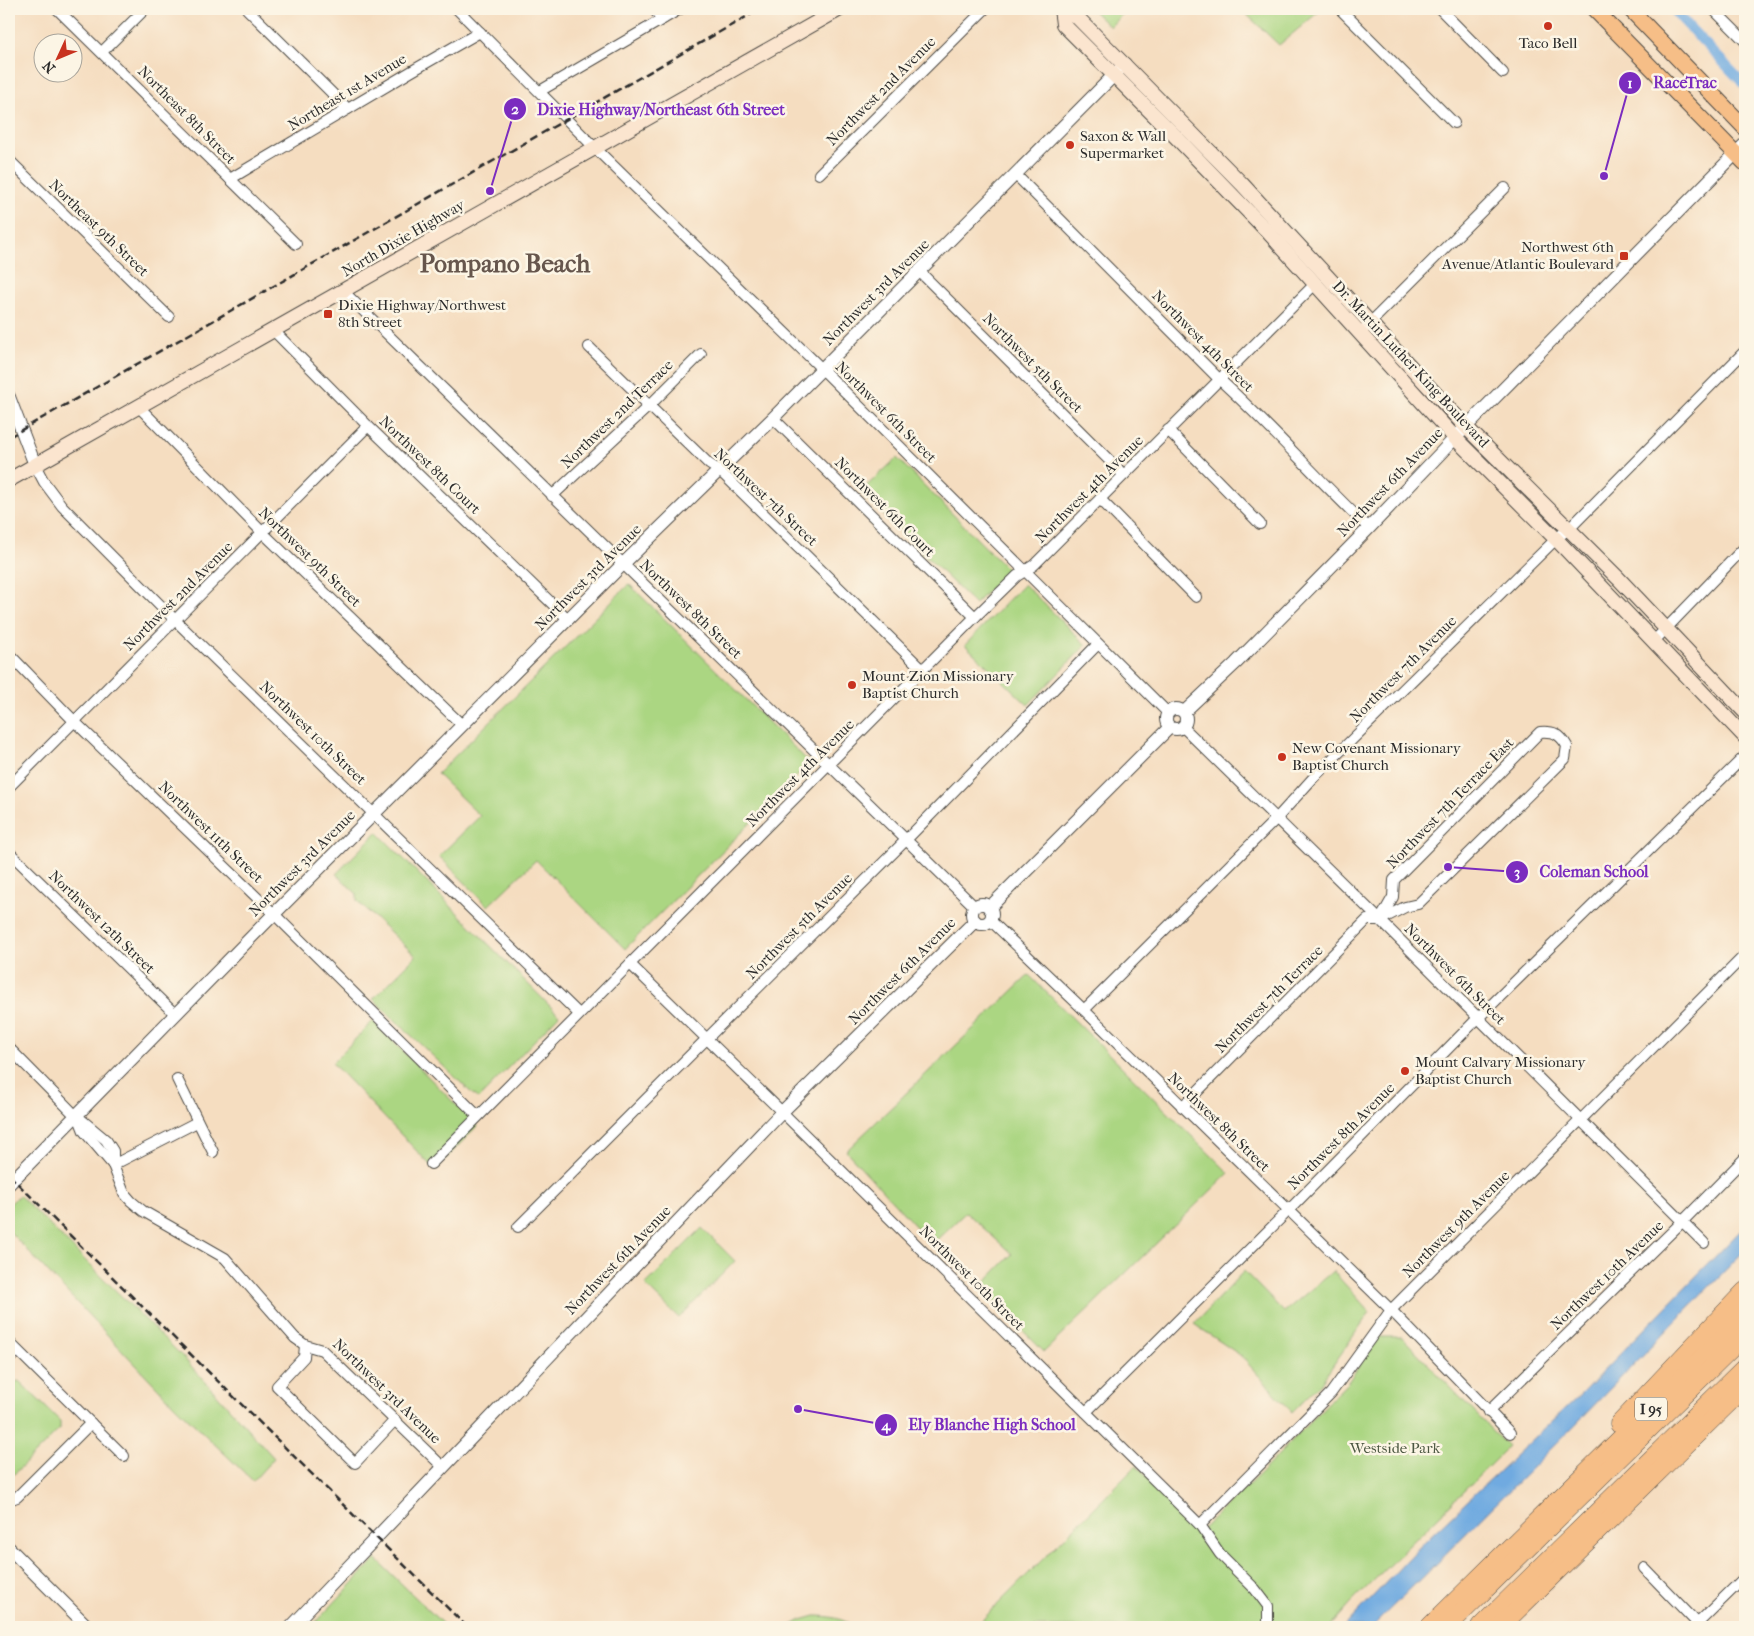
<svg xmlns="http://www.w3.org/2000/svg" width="1754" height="1636" viewBox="0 0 1754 1636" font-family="'IM FELL French Canon',serif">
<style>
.green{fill:#abd682;stroke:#6b8056}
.water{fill:#70aae0;stroke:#4e6a86}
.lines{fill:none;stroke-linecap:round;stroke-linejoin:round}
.canal{stroke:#70aae0;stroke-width:10}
.minor-casing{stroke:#494641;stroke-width:12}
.tertiary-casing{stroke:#494641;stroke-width:14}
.secondary-casing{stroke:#494641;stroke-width:16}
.primary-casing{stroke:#494641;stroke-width:17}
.motorway-casing{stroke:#494641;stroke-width:19}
.minor{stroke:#fff;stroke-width:10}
.tertiary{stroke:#fff;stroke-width:12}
.secondary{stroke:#fbe5cf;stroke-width:14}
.primary{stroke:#f6be87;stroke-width:15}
.motorway{stroke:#f6be87;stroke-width:18}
.rail{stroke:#2b2b2b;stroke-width:2.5;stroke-dasharray:8 4;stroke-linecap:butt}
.poi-dot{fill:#c8321e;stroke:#fcf5e5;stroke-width:2}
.labels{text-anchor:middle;stroke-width:5;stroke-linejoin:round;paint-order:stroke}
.shield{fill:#fcf5e5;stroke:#6a6863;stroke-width:1}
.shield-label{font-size:14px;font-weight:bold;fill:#2b2b2b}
.poi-label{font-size:15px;fill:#2b2b2b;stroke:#fcf5e5;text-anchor:start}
.street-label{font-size:15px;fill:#2b2b2b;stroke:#fcf5e5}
.park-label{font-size:15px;fill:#4b5641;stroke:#fcf5e5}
.town-label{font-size:25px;font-weight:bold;fill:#66564d;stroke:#fcf5e5}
.leader{fill:none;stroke:#7b2cbf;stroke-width:2}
.callout-dot{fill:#7b2cbf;stroke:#fcf5e5;stroke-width:2}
.mark-label{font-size:15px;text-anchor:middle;font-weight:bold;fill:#fff}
.callout-label{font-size:16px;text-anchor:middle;font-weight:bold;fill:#7b2cbf;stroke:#fcf5e5;stroke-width:5;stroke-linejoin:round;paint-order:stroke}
</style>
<rect width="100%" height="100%" fill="#fcf5e5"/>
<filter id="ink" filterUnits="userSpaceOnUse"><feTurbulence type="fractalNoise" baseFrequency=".02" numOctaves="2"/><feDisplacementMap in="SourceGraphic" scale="10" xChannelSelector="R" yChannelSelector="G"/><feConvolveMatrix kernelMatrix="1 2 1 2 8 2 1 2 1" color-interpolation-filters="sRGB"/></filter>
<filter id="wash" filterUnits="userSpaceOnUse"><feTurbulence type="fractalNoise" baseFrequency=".0096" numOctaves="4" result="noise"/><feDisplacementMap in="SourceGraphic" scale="20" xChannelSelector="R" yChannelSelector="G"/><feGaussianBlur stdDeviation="1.12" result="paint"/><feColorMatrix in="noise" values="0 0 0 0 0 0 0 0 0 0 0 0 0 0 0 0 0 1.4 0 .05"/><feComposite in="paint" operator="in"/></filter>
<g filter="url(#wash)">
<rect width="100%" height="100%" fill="#f5ddc0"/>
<g class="green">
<polygon points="1091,9 1123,9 1121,15 1110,27"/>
<polygon points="1241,9 1322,9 1279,45"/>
<polygon points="897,458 1008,570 975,604 860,492"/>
<polygon points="629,584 810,763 625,949 536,860 488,906 439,856 480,816 437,774"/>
<polygon points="1024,584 1086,645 1028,705 965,645"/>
<polygon points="377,832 559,1015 478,1099 373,999 416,956 357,901 357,894 336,874"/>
<polygon points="1029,975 1229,1173 1044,1352 980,1287 1012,1254 966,1212 932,1244 846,1151"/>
<polygon points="373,1021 477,1126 435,1170 332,1063"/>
<polygon points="19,1195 182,1356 274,1458 253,1481 174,1405 9,1231 9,1205"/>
<polygon points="702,1228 735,1261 679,1318 645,1285"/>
<polygon points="1244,1271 1284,1312 1333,1271 1370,1312 1320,1384 1292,1412 1240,1355 1194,1324"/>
<polygon points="1379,1337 1402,1337 1508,1447 1350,1604 1330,1627 975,1627 1136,1466 1201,1530 1261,1473 1348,1382"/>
<polygon points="19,1381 60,1421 60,1429 11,1477 9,1477 9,1386 14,1382"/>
<polygon points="376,1559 446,1627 311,1627"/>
<path d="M815,1616C830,1616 842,1618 855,1627H788L801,1620Z"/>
</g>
<polygon class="water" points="1745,1226 1745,1250 1571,1429 1372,1627 1344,1627 1428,1538 1580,1395"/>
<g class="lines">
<polyline class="canal" points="1672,9 1745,85"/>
</g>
</g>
<g filter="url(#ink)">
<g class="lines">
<g class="minor-casing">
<g id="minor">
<polyline points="57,9 296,244"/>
<polyline points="247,9 348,109"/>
<polyline points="457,9 595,148 822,369 1168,713"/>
<polyline points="653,9 663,19"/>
<polyline points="1340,9 1454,123"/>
<polyline points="1440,9 1503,73"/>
<polyline points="1713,9 1745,41"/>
<polyline points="102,52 145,9"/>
<polyline points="540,91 680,9"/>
<polyline points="9,160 169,317"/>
<polyline points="819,174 985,9"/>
<path d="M1016,175L1219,379C1271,426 1318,480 1369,528"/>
<polyline points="230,179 412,71 480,32"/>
<polyline points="920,272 1124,475"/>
<path d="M343,291C553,497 765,701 975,907"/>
<polyline points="273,330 368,426 568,619"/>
<polyline points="1360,333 1505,188"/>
<polyline points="589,347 709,464 720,471 923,670"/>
<polyline points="139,407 262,532 462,725"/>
<polyline points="773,418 975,617"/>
<polyline points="1168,430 1260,524"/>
<polyline points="35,465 44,482 62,506 175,620 579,1014"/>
<polyline points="552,496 650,405 701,354"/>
<polyline points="1100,499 1196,597"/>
<polyline points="1654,641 1745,547"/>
<polyline points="9,654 74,721 274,914 478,1116"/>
<polyline points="1183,727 1380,920 1704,1243"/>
<polyline points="9,787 368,426"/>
<polyline points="9,852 175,1014"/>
<polyline points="990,920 1084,1010 1391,1310 1510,1433"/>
<polyline points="630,964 782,1112 1200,1525 1220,1554 1255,1589 1268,1606 1268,1627"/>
<polyline points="1084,1010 1277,818 1314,777 1556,539 1573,525 1745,351"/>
<polyline points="9,1048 71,1111 106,1140 113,1151 113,1165 124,1193 131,1201 143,1211 225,1258 295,1338 305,1345 322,1350 443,1467"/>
<polyline points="177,1079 213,1152"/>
<path d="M1182,1107L1367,920H1380L1405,907L1418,904L1565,759L1567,746C1560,734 1554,731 1540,732L1394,880L1393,897L1380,920"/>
<polyline points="78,1116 84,1131 113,1165"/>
<polyline points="431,1164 975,617 1017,576 1034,565 1315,284"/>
<polyline points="113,1165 197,1122"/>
<polyline points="518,1227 906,840 1098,644"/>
<polyline points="9,1342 124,1456"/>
<polyline points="305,1345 304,1357 277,1386 355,1463 395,1420"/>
<polyline points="9,1359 17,1351"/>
<polyline points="1086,1412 1288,1211 1478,1018 1745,756"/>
<polyline points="1488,1412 1682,1222 1745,1158"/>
<polyline points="9,1500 17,1497 91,1423"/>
<polyline points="1200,1525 1331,1393 1391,1310 1745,955"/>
<polyline points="1644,1568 1701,1627"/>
<polyline points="1694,1627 1745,1577"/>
</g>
</g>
<g class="tertiary-casing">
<g id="tertiary">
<polyline points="9,397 35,465"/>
<circle cx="1176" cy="719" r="10"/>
<polyline points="1184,712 1236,663 1369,528 1455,438 1745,144"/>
<circle cx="982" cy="914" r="10"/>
<polyline points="989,908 1170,727"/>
<polyline points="9,1184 274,914 622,565 773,418 1125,64"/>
<polyline points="9,1548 88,1627"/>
<polyline points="291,1627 782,1112 975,921"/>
</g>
</g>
<g class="secondary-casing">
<g id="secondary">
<polyline points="1060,9 1077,17 1242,184 1466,427 1618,578 1745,712"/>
<polyline points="1061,9 1063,24 1176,137 1269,233 1455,438 1556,539 1745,737"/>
<polyline points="9,480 840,9"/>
</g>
</g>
<g class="primary-casing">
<g id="primary">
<polyline points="1594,9 1745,163"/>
<polyline points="1630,9 1745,128"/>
</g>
</g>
<g class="motorway-casing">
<g id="motorway">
<polyline points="1619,1424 1745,1291"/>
<polyline points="1429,1627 1745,1316"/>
<polyline points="1447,1627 1745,1335"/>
<polyline points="1480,1627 1745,1367"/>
<polyline points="1500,1627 1745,1387"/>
</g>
</g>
<use href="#minor" class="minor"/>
<use href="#tertiary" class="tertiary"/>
<use href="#secondary" class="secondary"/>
<use href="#primary" class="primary"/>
<use href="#motorway" class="motorway"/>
<g class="rail">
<polyline points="9,437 760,9"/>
<polyline points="9,1175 467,1627"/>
</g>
</g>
</g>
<g class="poi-dot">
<circle cx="1548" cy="26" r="5"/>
<circle cx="1070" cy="145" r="5"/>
<rect x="1619" y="251" width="10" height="10" rx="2.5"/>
<rect x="323" y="309" width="10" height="10" rx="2.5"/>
<circle cx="852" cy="685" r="5"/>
<circle cx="1282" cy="757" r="5"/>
<circle cx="1405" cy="1071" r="5"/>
</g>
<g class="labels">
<rect class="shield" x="1635" y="1397.5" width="32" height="23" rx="4"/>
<g class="shield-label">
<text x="1651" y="1414">I 95</text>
</g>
<g class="poi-label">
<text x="1548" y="48" text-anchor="middle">Taco Bell</text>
<text x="1080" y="141">Saxon &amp; Wall<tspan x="1080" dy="17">Supermarket</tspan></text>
<text x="1614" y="252" text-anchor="end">Northwest 6th<tspan x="1614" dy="17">Avenue/Atlantic Boulevard</tspan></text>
<text x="338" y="310">Dixie Highway/Northwest<tspan x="338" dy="17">8th Street</tspan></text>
<text x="862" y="681">Mount Zion Missionary<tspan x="862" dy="17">Baptist Church</tspan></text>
<text x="1292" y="753">New Covenant Missionary<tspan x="1292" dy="17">Baptist Church</tspan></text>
<text x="1415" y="1067">Mount Calvary Missionary<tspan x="1415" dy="17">Baptist Church</tspan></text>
</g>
<g class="street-label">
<text transform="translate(881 91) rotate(-45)" y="5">Northwest 2nd Avenue</text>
<text transform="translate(347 92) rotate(-31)" y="5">Northeast 1st Avenue</text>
<text transform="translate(187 115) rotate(45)" y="5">Northeast 8th Street</text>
<text transform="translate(99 228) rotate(44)" y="5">Northeast 9th Street</text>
<text transform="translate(403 238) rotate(-30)" y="5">North Dixie Highway</text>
<text transform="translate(876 292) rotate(-45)" y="5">Northwest 3rd Avenue</text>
<text transform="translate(1203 341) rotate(45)" y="5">Northwest 4th Street</text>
<text transform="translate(1033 363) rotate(45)" y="5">Northwest 5th Street</text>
<text transform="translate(1411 364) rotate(47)" y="5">Dr. Martin Luther King Boulevard</text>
<text transform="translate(886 412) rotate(45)" y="5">Northwest 6th Street</text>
<text transform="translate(617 414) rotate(-44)" y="5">Northwest 2nd Terrace</text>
<text transform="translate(430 465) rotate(44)" y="5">Northwest 8th Court</text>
<text transform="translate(1390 482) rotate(-46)" y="5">Northwest 6th Avenue</text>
<text transform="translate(1089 489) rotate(-45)" y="5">Northwest 4th Avenue</text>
<text transform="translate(766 497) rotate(43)" y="5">Northwest 7th Street</text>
<text transform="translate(885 507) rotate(45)" y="5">Northwest 6th Court</text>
<text transform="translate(310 557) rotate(44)" y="5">Northwest 9th Street</text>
<text transform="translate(588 577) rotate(-45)" y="5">Northwest 3rd Avenue</text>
<text transform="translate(178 596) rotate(-45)" y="5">Northwest 2nd Avenue</text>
<text transform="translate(691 609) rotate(44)" y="5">Northwest 8th Street</text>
<text transform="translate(1403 669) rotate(-45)" y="5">Northwest 7th Avenue</text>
<text transform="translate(313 733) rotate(44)" y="5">Northwest 10th Street</text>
<text transform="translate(800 773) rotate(-45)" y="5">Northwest 4th Avenue</text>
<text transform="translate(1450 803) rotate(-46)" y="5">Northwest 7th Terrace East</text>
<text transform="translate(211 832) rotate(44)" y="5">Northwest 11th Street</text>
<text transform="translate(302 863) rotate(-45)" y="5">Northwest 3rd Avenue</text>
<text transform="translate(102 922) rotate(44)" y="5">Northwest 12th Street</text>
<text transform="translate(799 926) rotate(-45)" y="5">Northwest 5th Avenue</text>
<text transform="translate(902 971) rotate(-45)" y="5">Northwest 6th Avenue</text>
<text transform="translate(1455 974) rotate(45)" y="5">Northwest 6th Street</text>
<text transform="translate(1269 999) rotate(-45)" y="5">Northwest 7th Terrace</text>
<text transform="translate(1219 1122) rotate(44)" y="5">Northwest 8th Street</text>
<text transform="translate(1341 1136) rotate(-45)" y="5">Northwest 8th Avenue</text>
<text transform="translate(1456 1224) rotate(-45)" y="5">Northwest 9th Avenue</text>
<text transform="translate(618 1260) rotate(-46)" y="5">Northwest 6th Avenue</text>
<text transform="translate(1607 1275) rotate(-44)" y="5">Northwest 10th Avenue</text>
<text transform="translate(972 1278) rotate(45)" y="5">Northwest 10th Street</text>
<text transform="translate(387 1391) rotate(44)" y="5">Northwest 3rd Avenue</text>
</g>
<g class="park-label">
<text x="1395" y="1453">Westside Park</text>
</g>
<g class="town-label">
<text x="505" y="272">Pompano Beach</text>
</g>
</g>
<path class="leader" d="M1604 176L1630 83M490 191L515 109M1448 867L1517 872M798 1409L886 1425"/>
<g class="callout-dot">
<circle cx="1604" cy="176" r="5"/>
<circle cx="490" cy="191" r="5"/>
<circle cx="1448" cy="867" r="5"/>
<circle cx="798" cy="1409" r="5"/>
<circle cx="1630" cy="83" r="12"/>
<circle cx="515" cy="109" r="12"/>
<circle cx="1517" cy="872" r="12"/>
<circle cx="886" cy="1425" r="12"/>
</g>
<g class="mark-label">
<text x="1630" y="88">1</text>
<text x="515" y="114">2</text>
<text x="1517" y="877">3</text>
<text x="886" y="1430">4</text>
</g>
<g class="callout-label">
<text x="1685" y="88">RaceTrac</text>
<text x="661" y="115">Dixie Highway/Northeast 6th Street</text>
<text x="1594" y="877">Coleman School</text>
<text x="992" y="1430">Ely Blanche High School</text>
</g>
<rect width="1754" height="1636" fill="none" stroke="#fcf5e5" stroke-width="30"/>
<g transform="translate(58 58) rotate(226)"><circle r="24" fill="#fcf5e5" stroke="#a8a49b"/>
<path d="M0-4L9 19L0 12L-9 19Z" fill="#c8321e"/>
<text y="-8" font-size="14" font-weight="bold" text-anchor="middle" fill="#2b2b2b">N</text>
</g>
</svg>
